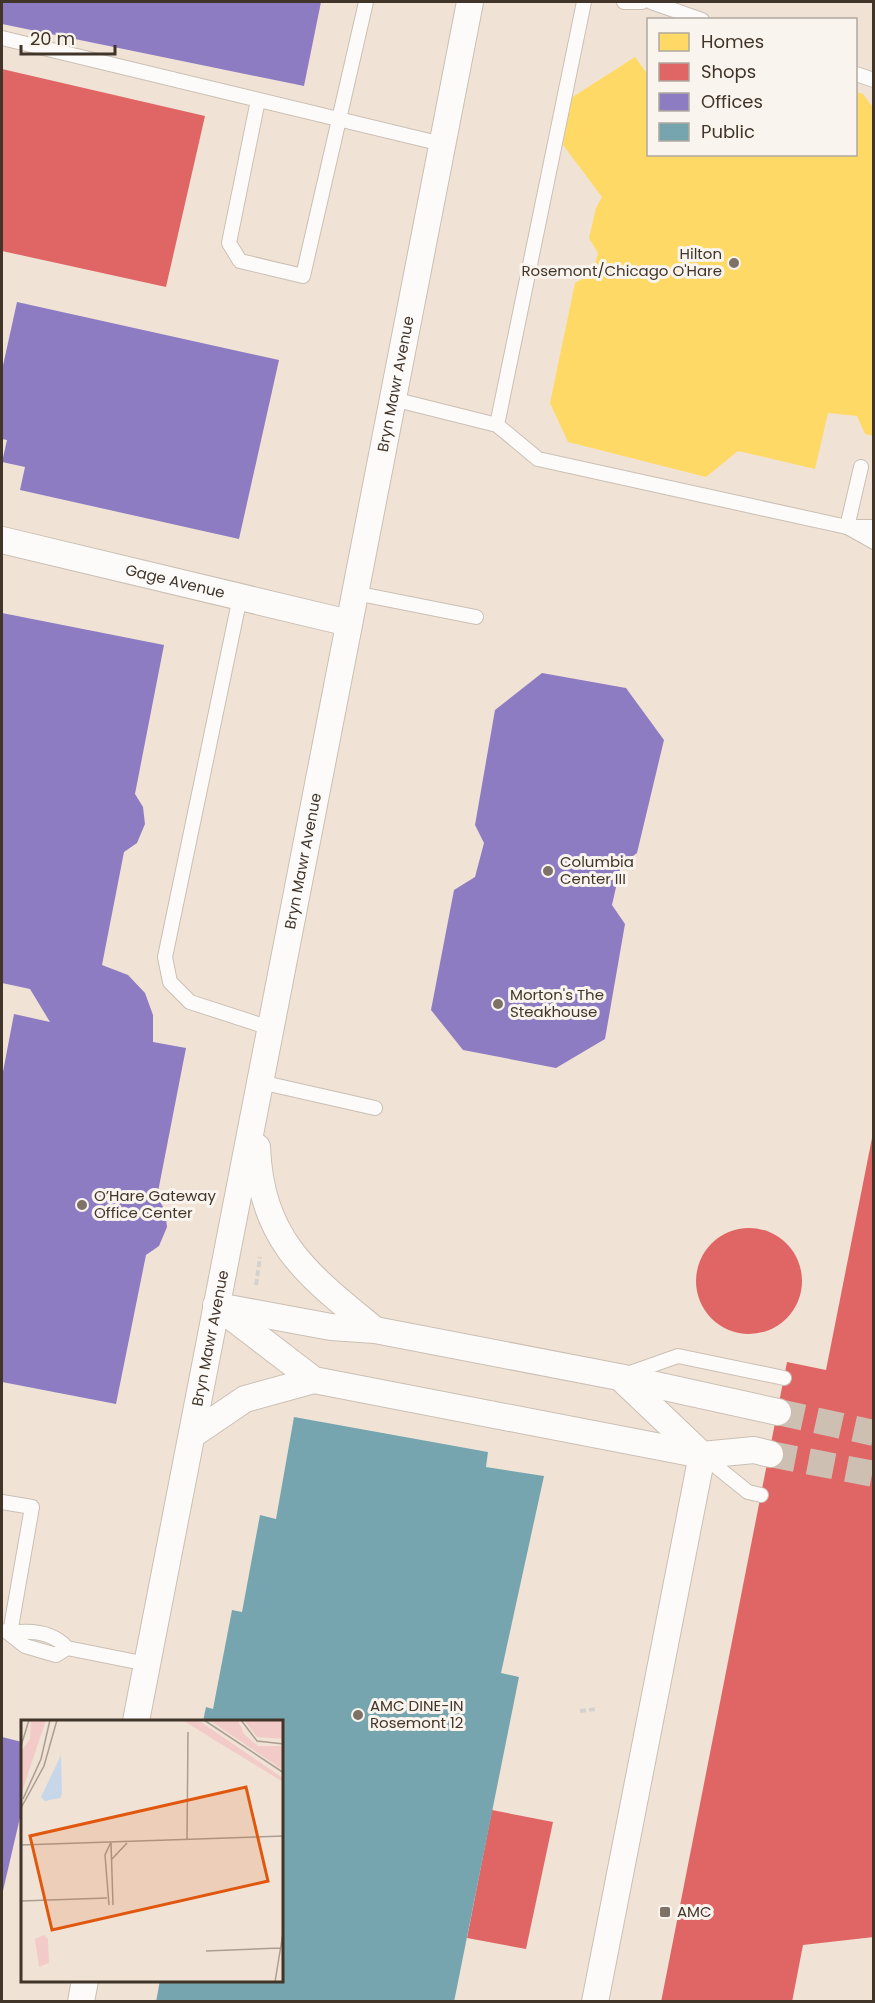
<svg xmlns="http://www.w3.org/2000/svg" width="875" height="2003" viewBox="0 0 875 2003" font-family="Poppins,sans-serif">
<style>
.homes{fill:#ffd966}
.shops{fill:#e06666}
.offices{fill:#8e7cc3}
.public{fill:#76a5af}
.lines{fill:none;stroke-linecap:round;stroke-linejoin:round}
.minor-tunnel{stroke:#cdc0b3;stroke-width:26;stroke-dasharray:26 13;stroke-linecap:butt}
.service-casing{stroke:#cbbfb4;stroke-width:16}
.minor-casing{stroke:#cbbfb4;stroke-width:28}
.path{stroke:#d5d1ce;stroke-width:4;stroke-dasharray:6 3;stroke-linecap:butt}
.service{stroke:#fdfbf9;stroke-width:14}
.minor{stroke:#fdfbf9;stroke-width:26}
.poi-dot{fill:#7e7266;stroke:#faf4ee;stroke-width:2}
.labels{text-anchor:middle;stroke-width:6;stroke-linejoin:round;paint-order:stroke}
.poi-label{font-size:15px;fill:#413529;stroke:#faf4ee;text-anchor:start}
.street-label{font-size:15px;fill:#413529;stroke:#faf4ee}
.inset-road{fill:none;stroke:#aa9d91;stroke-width:1.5}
.view{fill:#e0570d;fill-opacity:0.15;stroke:#e0570d;stroke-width:3}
.inset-edge{fill:none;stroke:#413529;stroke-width:3}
</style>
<rect width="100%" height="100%" fill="#f0e3d6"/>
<polygon class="homes" points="635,57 646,72 648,70 648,154 856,154 856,92 863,94 874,109 874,436 865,434 857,416 828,413 815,469 738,451 706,477 568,442 550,403 575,283 593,273 598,253 589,238 596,208 602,197 563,145 571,98"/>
<g class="shops">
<polygon points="2,69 205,116 166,287 2,251"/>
<polygon points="872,1138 874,1937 803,1945 792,2002 661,2002 787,1362 826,1370"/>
<circle cx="749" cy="1281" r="53"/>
<polygon points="492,1810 553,1822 526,1949 467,1938"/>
</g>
<g class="offices">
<polygon points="2,2 321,2 304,86 2,24"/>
<polygon points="17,302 279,360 239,539 20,490 25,467 2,462 7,440 2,439 2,370"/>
<polygon points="2,613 164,645 135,794 143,807 145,824 137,843 124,852 102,965 128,975 145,993 153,1015 153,1042 186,1048 157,1197 165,1210 167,1227 159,1246 146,1255 116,1404 2,1382 2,1077 14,1014 50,1022 30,989 2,983"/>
<polygon points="542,673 626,688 664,740 637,853 621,865 612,905 625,924 605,1039 556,1068 463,1050 431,1010 454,890 475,877 484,843 475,825 495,710"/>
<polygon points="2,1737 22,1742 22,1809 2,1895"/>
</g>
<polygon class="public" points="294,1417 488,1452 486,1467 544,1476 501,1673 519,1677 454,2002 156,2002 160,1980 282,1980 282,1721 203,1721 206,1707 213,1709 232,1610 242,1612 260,1515 276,1519"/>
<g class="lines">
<g class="minor-tunnel">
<polyline points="778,1412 874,1433"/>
<polyline points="770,1454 874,1474"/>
</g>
<g class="service-casing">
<g id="service">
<polyline points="624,2 642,2"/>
<polyline points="651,2 702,20"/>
<polyline points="2,38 442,144"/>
<polyline points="856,74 874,80"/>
<polyline points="258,100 229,243 240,261 303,276 366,2"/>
<polyline points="393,399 497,425 538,459 847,527 874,527"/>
<polyline points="497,425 584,2"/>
<polyline points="847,527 861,467"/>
<polyline points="849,528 874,542"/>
<polyline points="355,593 476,617"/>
<polyline points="240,597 165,957 170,982 190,1002 270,1028"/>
<polyline points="260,1082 375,1108"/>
<polyline points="627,1374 678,1356 784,1378"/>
<polyline points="702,1455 748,1492 761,1495"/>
<polyline points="2,1502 32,1507 10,1633"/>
<polyline points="6,1631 25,1646 56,1655 67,1648"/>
<path d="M10,1633C31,1630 53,1632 67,1648L147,1664"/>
</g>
</g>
<g class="minor-casing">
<g id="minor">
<path id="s1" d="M2,540L349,623"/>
<path d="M257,1147C261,1241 308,1275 375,1330"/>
<polyline points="216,1305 314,1380 702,1455 754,1450 770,1454"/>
<polyline points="223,1307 331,1327 375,1330 619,1377 778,1412"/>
<polyline points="622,1379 702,1455"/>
<polyline points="192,1435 245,1399 314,1380"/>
<path id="s2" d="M136,1721L470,2"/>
<polyline points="81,2002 85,1980"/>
<polyline points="595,2002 702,1455"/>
</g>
</g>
<g class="path">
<polyline points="256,1285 260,1257"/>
<polyline points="580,1711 596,1709"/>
</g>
<use href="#service" class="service"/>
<use href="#minor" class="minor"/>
</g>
<g class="poi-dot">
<circle cx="734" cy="263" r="6"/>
<circle cx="548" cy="871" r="6"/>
<circle cx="498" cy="1004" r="6"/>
<circle cx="82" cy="1205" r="6"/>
<circle cx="358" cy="1715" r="6"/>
<rect x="659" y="1906" width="12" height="12" rx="3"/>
</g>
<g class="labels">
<g class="poi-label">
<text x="722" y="259" text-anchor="end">Hilton<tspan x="722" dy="17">Rosemont/Chicago O'Hare</tspan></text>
<text x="560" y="867">Columbia<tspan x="560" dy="17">Center III</tspan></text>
<text x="510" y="1000">Morton's The<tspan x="510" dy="17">Steakhouse</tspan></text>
<text x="94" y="1201">O’Hare Gateway<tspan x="94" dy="17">Office Center</tspan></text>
<text x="370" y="1711">AMC DINE-IN<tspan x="370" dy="17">Rosemont 12</tspan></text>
<text x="677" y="1917">AMC</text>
</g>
<g class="street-label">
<text dy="5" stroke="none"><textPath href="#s2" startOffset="1362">Bryn Mawr Avenue</textPath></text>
<text dy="5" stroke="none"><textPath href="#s1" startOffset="178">Gage Avenue</textPath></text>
<text dy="5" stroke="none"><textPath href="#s2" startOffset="876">Bryn Mawr Avenue</textPath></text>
<text dy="5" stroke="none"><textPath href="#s2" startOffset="390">Bryn Mawr Avenue</textPath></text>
</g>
</g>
<g transform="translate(21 1720)">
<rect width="262" height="262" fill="#f0e3d6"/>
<path d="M10,0H25L0,75V31L9,19ZM161,0H177L262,58V62ZM188,0H217L223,14L237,26H262V50ZM223,0H262V19L236,17ZM23,215L27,219L28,243L18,247L14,219Z" fill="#f2cbc9"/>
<path d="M40,35L41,74L39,78L24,81L20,77Z" fill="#c7d7e9"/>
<path class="inset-road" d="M183,0L263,53M220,0L236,21L263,24M0,26L8,0M2,79L20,39L29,0M0,88L23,46L36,0M166,120L167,12M90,123L92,185M0,125L263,116M91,139L106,123M0,181L86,178M88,185L84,135L90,122M185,231L259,228M254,262L263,207"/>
<path class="view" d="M225,67L247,161L31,210L9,116Z"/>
<rect width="262" height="262" class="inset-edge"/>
</g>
<rect width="875" height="2003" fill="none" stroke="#413529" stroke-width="6"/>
<rect x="647" y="18" width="210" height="138" fill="#faf4ee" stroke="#b0a89f" stroke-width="1.5"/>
<rect x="659" y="33" width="30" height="18" fill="#ffd966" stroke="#b0a89f" stroke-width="1.5"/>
<text x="701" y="48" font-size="18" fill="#413529">Homes</text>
<rect x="659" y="63" width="30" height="18" fill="#e06666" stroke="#b0a89f" stroke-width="1.5"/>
<text x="701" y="78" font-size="18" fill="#413529">Shops</text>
<rect x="659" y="93" width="30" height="18" fill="#8e7cc3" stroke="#b0a89f" stroke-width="1.5"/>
<text x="701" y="108" font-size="18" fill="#413529">Offices</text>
<rect x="659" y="123" width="30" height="18" fill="#76a5af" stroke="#b0a89f" stroke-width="1.5"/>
<text x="701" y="138" font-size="18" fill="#413529">Public</text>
<path d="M21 45v9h94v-9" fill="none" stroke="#413529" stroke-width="3"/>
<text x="30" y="45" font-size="18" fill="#413529" stroke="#faf4ee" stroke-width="4.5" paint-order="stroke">20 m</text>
</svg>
